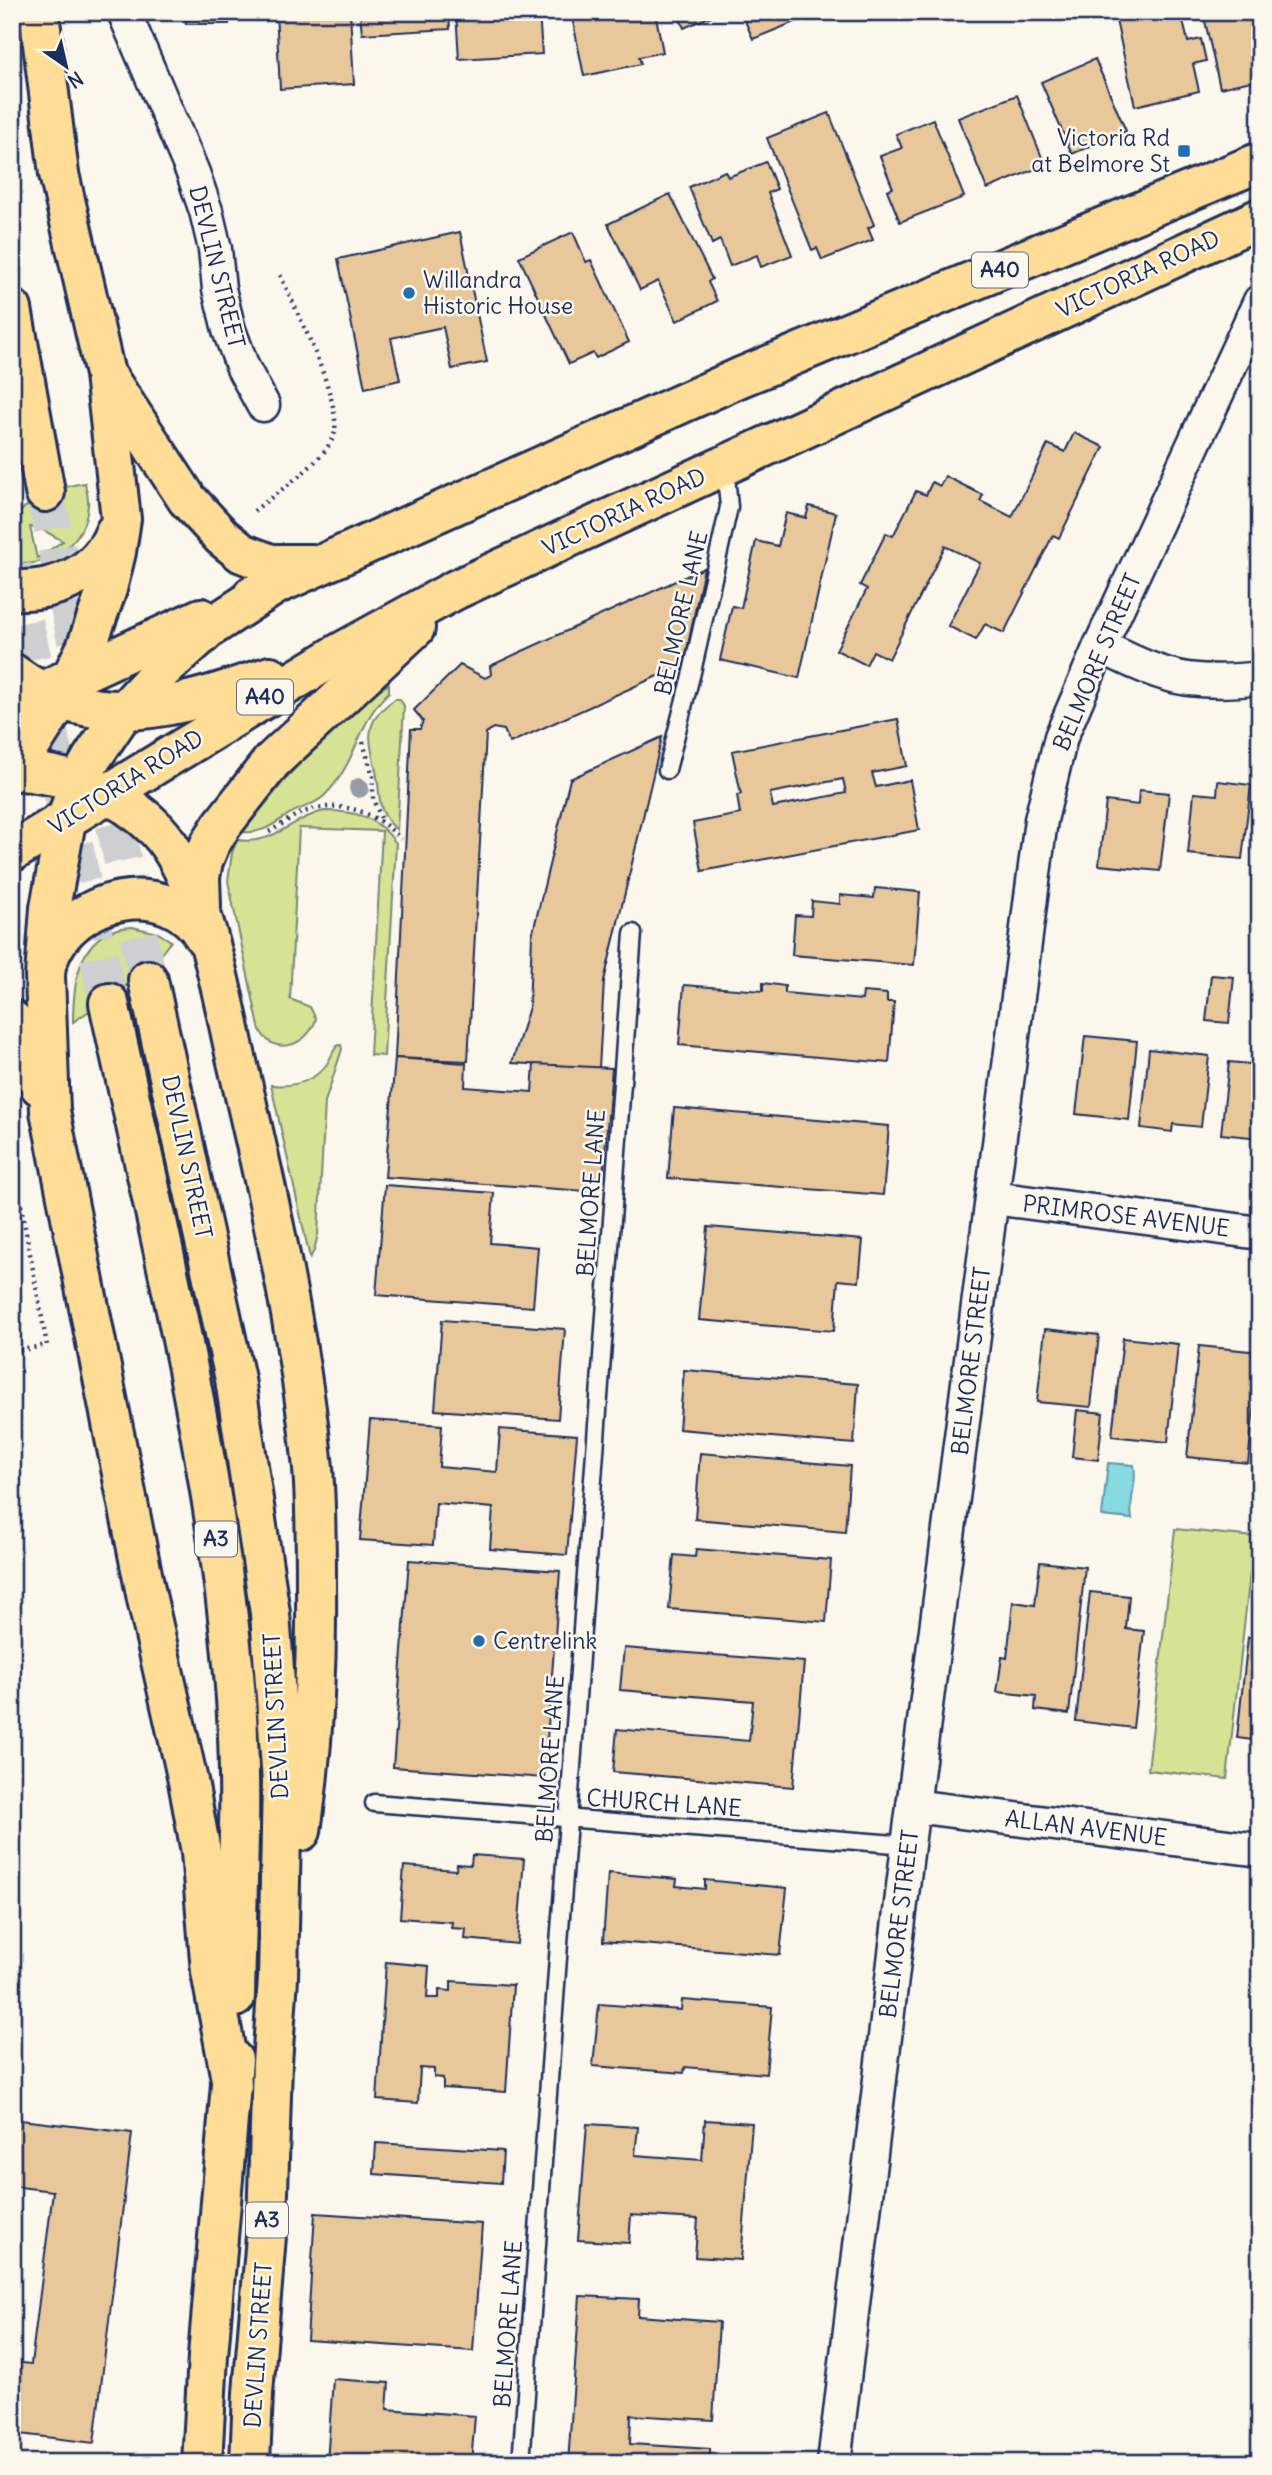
<svg xmlns="http://www.w3.org/2000/svg" width="1272" height="2475" viewBox="0 0 1272 2475" font-family="Delius,sans-serif">
<style>
.green{fill:#d6e294;stroke:#788879;stroke-width:2;fill-rule:evenodd}
.water{fill:#88dae1;stroke:#5c96ad;stroke-width:2}
.building{fill:#e8c89a;stroke:#1b2f5e;stroke-width:2;fill-rule:evenodd}
.lines{fill:none;stroke-linecap:round;stroke-linejoin:round}
.trunk-tunnel{stroke:#cecfd0;stroke-width:38;stroke-dasharray:38 19;stroke-linecap:butt}
.service-casing{stroke:#1b2f5e;stroke-width:21}
.minor-casing{stroke:#1b2f5e;stroke-width:37}
.trunk-casing{stroke:#1b2f5e;stroke-width:44}
.path{stroke:#1b2f5e;stroke-width:4.5;stroke-dasharray:2 5;stroke-linecap:butt}
.service{stroke:#fbf7ec;stroke-width:16}
.minor{stroke:#fbf7ec;stroke-width:32}
.trunk{stroke:#ffdd96;stroke-width:38}
.tree{fill:#949da4}
.poi-dot{fill:#1f6fb2;stroke:#fbf7ec;stroke-width:2.5}
.labels{text-anchor:middle;stroke-width:5;stroke-linejoin:round;paint-order:stroke}
.shield{fill:#fbf7ec;stroke:#5e6b89;stroke-width:2}
.shield-label{font-size:21px;font-weight:bold;fill:#1b2f5e}
.poi-label{font-size:23px;fill:#1b2f5e;stroke:#fbf7ec;text-anchor:start}
.street-label{font-size:23px;fill:#1b2f5e;stroke:#fbf7ec}
</style>
<rect width="100%" height="100%" fill="#fbf7ec"/>
<filter id="ink" filterUnits="userSpaceOnUse"><feTurbulence type="fractalNoise" baseFrequency=".0143" numOctaves="2"/><feDisplacementMap in="SourceGraphic" scale="14" xChannelSelector="R" yChannelSelector="G"/><feConvolveMatrix kernelMatrix="1 2 1 2 8 2 1 2 1" color-interpolation-filters="sRGB"/></filter>
<g filter="url(#ink)">
<g class="green">
<path d="M85,483C86,490 89,498 88,505C85,544 48,569 12,563V518C34,498 56,487 85,483ZM30,527L43,530L63,541L37,558Z"/>
<path d="M389,684V692C357,721 358,763 324,796C313,806 298,808 286,816C271,826 261,834 242,832C284,783 332,714 389,684Z"/>
<path d="M395,699H400L404,706L397,830C376,811 381,800 377,776C371,742 359,724 395,699Z"/>
<path d="M324,811C356,811 376,816 396,843L384,1056L370,1055L382,831L299,828L290,999L310,1007L316,1019C308,1047 270,1058 259,1027L228,881L232,853L237,840C274,846 289,819 324,811Z"/>
<path d="M132,927L158,933L171,941L150,968L139,977L73,1022C73,979 80,929 132,927Z"/>
<path d="M338,1045H341L342,1049L325,1102L318,1234L314,1251L310,1258L271,1085C293,1087 313,1083 327,1064C331,1058 333,1050 338,1045Z"/>
<polygon points="1175,1529 1254,1537 1227,1779 1148,1770"/>
</g>
<path class="water" d="M1108,1463L1134,1465C1138,1485 1128,1498 1132,1519L1102,1516Z"/>
<g class="building">
<polygon points="186,12 230,12 229,24 186,24"/>
<polygon points="276,12 350,12 354,84 280,89"/>
<polygon points="360,12 449,12 450,29 362,34"/>
<polygon points="456,12 539,12 542,54 459,59"/>
<polygon points="571,12 655,12 663,52 639,57 641,64 584,76"/>
<polygon points="677,12 720,12 684,28"/>
<polygon points="741,12 800,12 802,19 753,39"/>
<polygon points="1131,12 1181,12 1188,42 1201,39 1206,61 1193,64 1199,91 1135,106 1115,16"/>
<polygon points="1203,12 1260,12 1260,68 1253,69 1256,80 1220,88"/>
<polygon points="1095,59 1126,131 1072,154 1041,82"/>
<polygon points="1017,95 1045,165 987,189 958,118"/>
<polygon points="829,113 874,225 868,228 873,240 822,260 817,248 812,250 767,138"/>
<polygon points="933,119 964,197 900,222 887,190 893,188 880,156 902,148 896,134"/>
<polygon points="766,162 777,189 768,193 792,255 761,267 757,255 730,266 720,240 712,244 689,187 725,171 728,177"/>
<polygon points="670,194 712,279 708,282 717,301 677,321 658,281 640,290 608,224"/>
<polygon points="460,232 487,362 452,369 443,327 391,338 400,380 365,388 338,259"/>
<polygon points="573,232 586,262 591,260 629,342 596,358 593,353 569,364 519,257"/>
<polygon points="1074,433 1104,447 1059,538 1053,535 1004,633 985,624 976,640 948,626 980,563 945,546 889,659 873,651 866,665 836,650 867,589 860,585 886,533 893,536 916,491 926,495 932,482 940,486 945,476 983,495 980,501 1012,517 1048,444 1065,452"/>
<polygon points="809,506 836,513 799,678 720,660 732,606 741,608 756,541 778,546 786,513 806,518"/>
<polygon points="704,568 684,664 510,743 504,730 493,728 486,733 468,1061 395,1058 411,729 420,729 423,721 414,710 460,665 485,678 491,675 490,666"/>
<path d="M898,719L907,766L872,773L876,787L910,780L919,830L702,871L693,823L740,814L737,795L741,794L732,751ZM843,779L846,793L773,807L770,793Z"/>
<polygon points="662,737 604,981 599,1068 512,1063 529,1007 532,936 570,779"/>
<polygon points="1218,781 1251,785 1242,859 1188,854 1194,793 1217,795"/>
<polygon points="1139,790 1169,793 1160,871 1099,865 1106,801 1138,805"/>
<polygon points="875,888 920,892 914,965 792,955 795,915 811,916 812,901 840,904 840,895 874,898"/>
<polygon points="1211,975 1234,977 1229,1023 1206,1021"/>
<polygon points="763,983 785,986 785,993 862,1000 863,992 887,994 887,1002 894,1002 889,1063 679,1045 684,985 763,991"/>
<polygon points="1085,1036 1137,1041 1129,1120 1076,1114"/>
<polygon points="1149,1049 1209,1056 1201,1127 1173,1124 1172,1132 1141,1128"/>
<polygon points="395,1058 466,1063 465,1087 532,1092 534,1064 612,1068 603,1177 587,1176 586,1191 385,1177"/>
<polygon points="1229,1062 1260,1065 1260,1138 1221,1134"/>
<polygon points="674,1108 889,1126 883,1195 668,1178"/>
<polygon points="385,1185 494,1193 490,1243 538,1247 533,1307 376,1295"/>
<polygon points="708,1227 863,1240 859,1282 838,1280 834,1331 699,1320"/>
<polygon points="442,1320 565,1329 558,1419 435,1410"/>
<polygon points="1045,1329 1099,1335 1091,1407 1037,1402"/>
<polygon points="1123,1338 1178,1344 1168,1442 1112,1436"/>
<polygon points="1199,1346 1260,1352 1248,1463 1187,1457"/>
<polygon points="684,1370 858,1384 854,1444 679,1429"/>
<polygon points="1077,1410 1103,1413 1098,1460 1072,1457"/>
<polygon points="370,1420 442,1425 439,1467 497,1472 500,1429 577,1435 567,1555 490,1549 493,1508 436,1503 433,1545 360,1540"/>
<polygon points="700,1453 850,1466 845,1532 695,1519"/>
<polygon points="696,1549 831,1560 826,1622 669,1609 674,1555 695,1557"/>
<polygon points="409,1560 560,1571 544,1778 393,1767"/>
<polygon points="1040,1562 1085,1567 1069,1714 1035,1710 1036,1696 997,1692 1002,1657 1007,1658 1013,1602 1035,1605"/>
<polygon points="1090,1592 1129,1596 1126,1629 1144,1631 1133,1728 1076,1721"/>
<polygon points="1248,1637 1260,1638 1260,1741 1237,1738"/>
<polygon points="624,1648 804,1662 793,1787 613,1772 617,1729 749,1741 753,1701 620,1690"/>
<polygon points="472,1855 524,1859 517,1944 465,1939 466,1929 451,1928 452,1922 400,1918 404,1866 456,1870 457,1864 471,1865"/>
<polygon points="608,1873 677,1879 676,1886 705,1889 705,1880 787,1888 780,1955 603,1941"/>
<polygon points="386,1962 429,1966 427,1998 439,1998 439,1990 451,1991 451,1981 513,1985 506,2092 443,2088 443,2078 434,2077 434,2069 420,2068 418,2103 377,2100"/>
<polygon points="682,2000 772,2007 766,2074 685,2067 684,2073 593,2066 599,2004 681,2010"/>
<polygon points="12,2119 132,2133 94,2443 12,2433 12,2362 31,2364 53,2191 12,2186"/>
<polygon points="705,2120 752,2123 741,2260 695,2257 698,2219 631,2215 629,2243 578,2240 587,2124 638,2127 635,2155 702,2160"/>
<polygon points="376,2143 503,2151 501,2183 374,2174"/>
<polygon points="315,2213 482,2224 473,2351 307,2340"/>
<polygon points="580,2296 639,2299 638,2316 719,2322 713,2420 631,2415 630,2444 710,2449 710,2463 568,2463"/>
<polygon points="333,2379 389,2383 387,2409 475,2416 471,2463 327,2463"/>
</g>
<g class="lines">
<g class="trunk-tunnel">
<polyline points="45,492 84,678"/>
<polyline points="12,567 109,1003"/>
<polyline points="103,768 148,980"/>
</g>
<g class="service-casing">
<g id="service">
<polyline points="667,770 692,672 729,507 725,465"/>
<polyline points="374,1803 908,1845"/>
<polyline points="521,2463 633,933"/>
</g>
</g>
<g class="minor-casing">
<g id="minor">
<polyline points="124,12 193,173 206,211 215,249 219,289 229,330 243,368 263,405"/>
<path d="M1100,646C1127,659 1158,675 1188,679C1211,682 1236,681 1260,678"/>
<polyline points="993,1198 1260,1233"/>
<polyline points="913,1806 1260,1850"/>
<polyline points="834,2463 908,1845 1041,820 1061,737 1100,646 1260,301"/>
</g>
</g>
<g class="trunk-casing">
<g id="trunk">
<polyline points="12,309 45,492"/>
<polyline points="108,378 187,499 222,537 242,553 271,564 312,564"/>
<path d="M12,590C55,592 98,575 115,532"/>
<polyline points="253,595 741,377 1260,162"/>
<path d="M12,673C97,736 180,706 270,676"/>
<polyline points="12,705 201,618"/>
<polyline points="12,768 28,750 60,700 86,648 107,589 116,552 121,519 105,374 59,174 39,12"/>
<path d="M12,770C66,774 119,791 157,830C202,878 221,989 235,1053C267,1189 299,1329 313,1468C316,1508 316,1548 316,1587C317,1669 313,1749 301,1831"/>
<polyline points="12,852 338,654 455,590 1260,218"/>
<polyline points="201,906 200,877 203,861 210,844 222,825 272,761 415,628"/>
<path d="M48,960C70,896 169,874 205,938"/>
<polyline points="148,980 235,1379 270,1613 282,1782 278,1978 272,2063 267,2224 253,2393 250,2463"/>
<path d="M109,1003C157,1225 213,1447 234,1674C244,1781 237,1889 235,1997"/>
<polyline points="12,1020 40,1086"/>
<polyline points="232,2085 211,1972 201,1852 188,1781 147,1599 50,1111 45,976 50,908 66,821 79,781 92,758 123,712 162,670 209,628 275,585"/>
<polyline points="202,2463 208,2356 233,2060"/>
</g>
</g>
<g class="path">
<path d="M254,511C277,492 320,465 333,438C347,408 293,305 279,272"/>
<polyline points="363,742 373,777 373,799 381,818"/>
<path d="M269,832C280,826 290,817 302,813C340,798 374,811 401,839"/>
<polyline points="12,1157 47,1345 12,1352"/>
</g>
<use href="#service" class="service"/>
<use href="#minor" class="minor"/>
<use href="#trunk" class="trunk"/>
</g>
<circle class="tree" cx="359" cy="788" r="10"/>
</g>
<g class="poi-dot">
<rect x="1177" y="144" width="14" height="14" rx="3.5"/>
<circle cx="409" cy="293" r="7"/>
<circle cx="479" cy="1641" r="7"/>
</g>
<g class="labels">
<g class="shield">
<rect x="972" y="252.5" width="56" height="35" rx="5"/>
<rect x="237" y="679.5" width="56" height="35" rx="5"/>
<rect x="195" y="1521.5" width="42" height="35" rx="5"/>
<rect x="246" y="2202.5" width="42" height="35" rx="5"/>
</g>
<g class="shield-label">
<text x="1000" y="277">A40</text>
<text x="265" y="704">A40</text>
<text x="216" y="1546">A3</text>
<text x="267" y="2227">A3</text>
</g>
<g class="poi-label">
<text x="1170" y="146" text-anchor="end">Victoria Rd<tspan x="1170" dy="26">at Belmore St</tspan></text>
<text x="423" y="288">Willandra<tspan x="423" dy="26">Historic House</tspan></text>
<text x="493" y="1649">Centrelink</text>
</g>
<g class="street-label">
<text transform="translate(217 267) rotate(76)" y="8">DEVLIN STREET</text>
<text transform="translate(1138 274) rotate(-25)" y="8">VICTORIA ROAD</text>
<text transform="translate(624 512) rotate(-25)" y="8">VICTORIA ROAD</text>
<text transform="translate(681 613) rotate(-77)" y="8">BELMORE LANE</text>
<text transform="translate(1097 662) rotate(-67)" y="8">BELMORE STREET</text>
<text transform="translate(126 782) rotate(-32)" y="8">VICTORIA ROAD</text>
<text transform="translate(187 1157) rotate(78)" y="8">DEVLIN STREET</text>
<text transform="translate(591 1193) rotate(-86)" y="8">BELMORE LANE</text>
<text transform="translate(1126 1216) rotate(7)" y="8">PRIMROSE AVENUE</text>
<text transform="translate(971 1361) rotate(-83)" y="8">BELMORE STREET</text>
<text transform="translate(276 1716) rotate(-93)" y="8">DEVLIN STREET</text>
<text transform="translate(550 1759) rotate(-86)" y="8">BELMORE LANE</text>
<text transform="translate(664 1803) rotate(4)" y="8">CHURCH LANE</text>
<text transform="translate(1086 1828) rotate(7)" y="8">ALLAN AVENUE</text>
<text transform="translate(899 1924) rotate(-83)" y="8">BELMORE STREET</text>
<text transform="translate(508 2324) rotate(-86)" y="8">BELMORE LANE</text>
<text transform="translate(258 2345) rotate(-86)" y="8">DEVLIN STREET</text>
</g>
</g>
<rect width="1272" height="2475" fill="none" stroke="#fbf7ec" stroke-width="42"/>
<rect x="21" y="21" width="1230" height="2433" fill="none" stroke="#1b2f5e" stroke-width="2.5" filter="url(#ink)"/>
<g transform="translate(66 66) rotate(146)" stroke="#fbf7ec" stroke-width="5" paint-order="stroke">
<path d="M0-5L12 26L0 18L-12 26Z" fill="#1b2f5e"/>
<text y="-10" font-size="19" font-weight="bold" text-anchor="middle" fill="#1b2f5e">N</text>
</g>
</svg>
